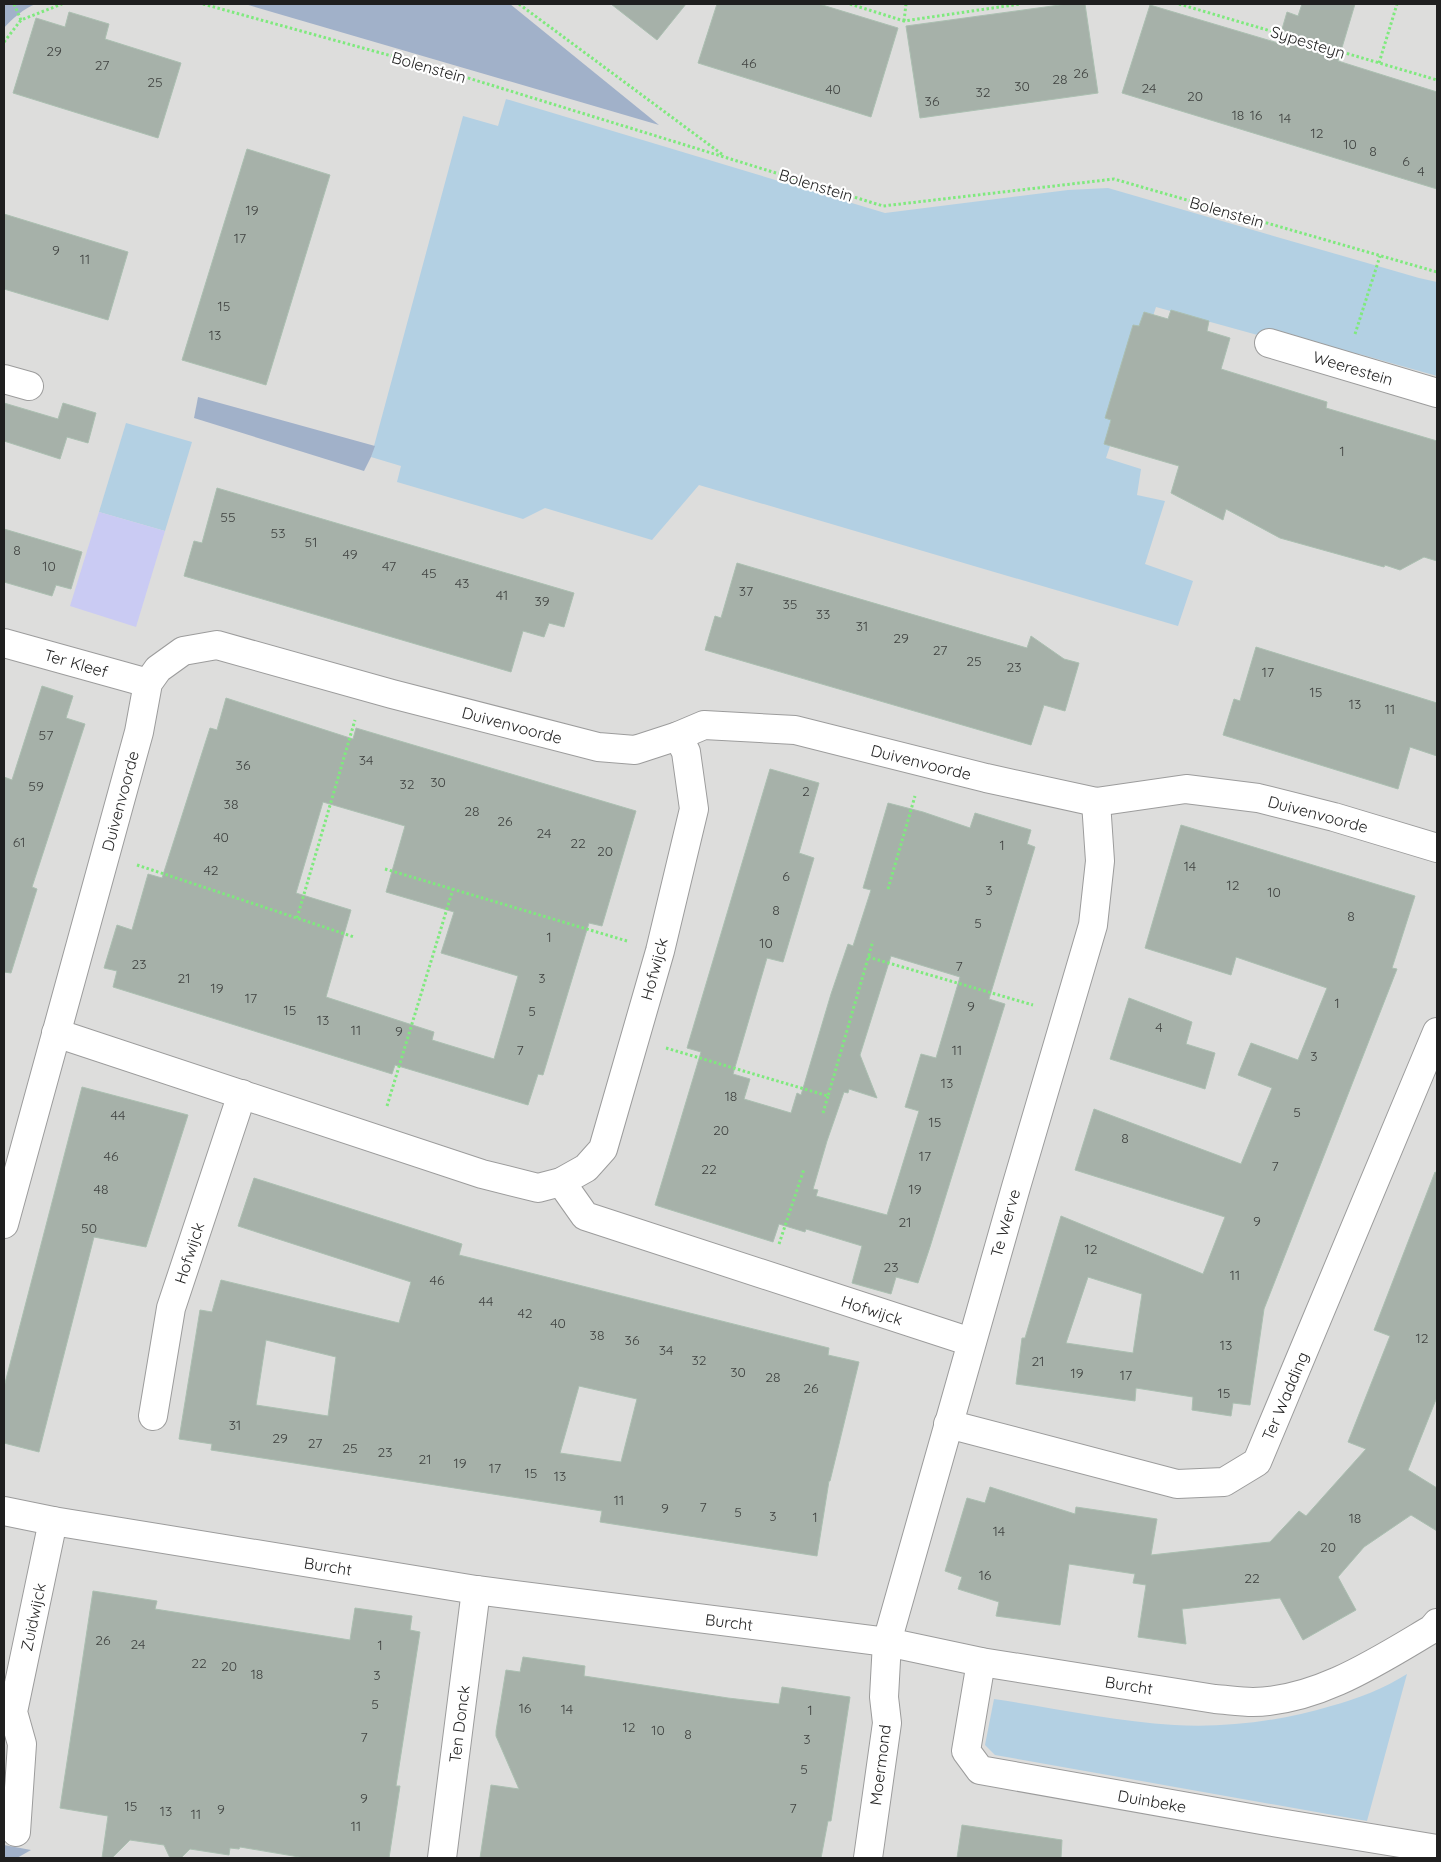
<svg xmlns="http://www.w3.org/2000/svg" width="1441" height="1862" viewBox="0 0 1441 1862" font-family="Quicksand,sans-serif">
<style>
.residential{fill:#dddddc}
.grass{fill:#b3d0e3}
.forest{fill:#a1b1c9}
.park{fill:#cacbf3}
.building{fill:#a6b1a9;stroke:#abbfb1;fill-rule:evenodd}
.lines{fill:none;stroke-linecap:round;stroke-linejoin:round}
.minor-casing{stroke:#9c9c9c;stroke-width:30}
.path{stroke:#7fe97e;stroke-width:3;stroke-dasharray:2.5 2.5;stroke-linecap:butt}
.minor{stroke:#fff;stroke-width:28}
.labels{text-anchor:middle;stroke-width:4.5;stroke-linejoin:round;paint-order:stroke}
.number-label{font-size:14px;fill:#414442}
.street-label{font-size:16px;fill:#1f1f1f;stroke:#fff}
</style>
<rect width="100%" height="100%" fill="#e7efeb"/>
<rect class="residential" x="4" y="4" width="1433" height="1854"/>
<g class="grass">
<polygon points="506,99 885,213 1068,190 1108,188 1419,278 1437,282 1437,376 1359,354 1355,362 1156,307 1106,458 1141,469 1137,495 1165,501 1145,564 1193,581 1178,626 699,485 652,540 545,508 523,519 397,482 401,466 371,457 463,116 498,126"/>
<polygon points="126,423 192,442 165,531 99,512"/>
<path d="M1407,1674L1367,1821L995,1755L985,1745L994,1699C1054,1708 1114,1721 1174,1725C1226,1728 1281,1721 1331,1706C1357,1699 1385,1688 1407,1674Z"/>
</g>
<g class="forest">
<path d="M4,4H36C24,8 12,19 4,28Z"/>
<polygon points="245,4 510,4 659,125"/>
<polygon points="198,397 375,446 371,457 364,471 194,418"/>
<polygon points="4,1845 31,1850 17,1858 4,1858"/>
</g>
<polygon class="park" points="99,512 165,531 136,627 70,606"/>
<g class="building">
<polygon points="611,4 686,4 657,40"/>
<polygon points="717,4 819,4 898,28 871,117 698,63"/>
<polygon points="1067,4 1085,4 1098,93 920,118 906,26"/>
<polygon points="1302,4 1355,4 1338,61 1437,92 1437,189 1122,93 1150,5 1278,43 1287,12 1298,16"/>
<polygon points="69,12 109,24 105,39 181,63 158,138 13,93 36,18 65,27"/>
<polygon points="247,149 330,175 266,385 182,360"/>
<polygon points="4,214 128,252 108,320 4,289"/>
<polygon points="1171,310 1209,321 1207,331 1230,338 1221,369 1327,402 1326,408 1437,441 1437,561 1424,557 1400,570 1385,565 1384,567 1280,538 1226,509 1223,520 1171,493 1179,466 1104,444 1111,420 1105,418 1133,325 1139,326 1144,312 1168,319"/>
<polygon points="4,403 58,419 63,403 96,413 88,443 67,437 60,459 4,441"/>
<polygon points="217,488 574,593 564,627 549,623 544,637 523,631 511,672 184,576 194,541 202,543"/>
<polygon points="4,529 82,552 71,589 56,585 52,596 4,582"/>
<polygon points="737,563 1027,648 1031,636 1064,659 1079,663 1065,711 1044,705 1031,745 705,650 715,616 721,618"/>
<polygon points="1256,647 1437,703 1437,756 1410,747 1398,789 1223,735 1234,699 1240,701"/>
<polygon points="42,686 73,696 66,718 85,724 32,887 37,889 11,973 4,972 4,777 12,780"/>
<path d="M226,698L353,739L356,728L636,811L602,926L589,923L543,1075L538,1074L528,1105L395,1065L392,1074L113,987L117,971L104,968L117,925L132,930L148,874L162,878L210,728L217,730ZM323,802L405,826L386,892L454,912L441,953L518,976L494,1059L432,1040L434,1032L326,997L351,910L296,893Z"/>
<path d="M770,769L819,783L799,853L814,858L783,962L767,958L733,1074L750,1079L744,1099L791,1113L797,1093L801,1095L831,994L848,944L853,946L871,890L863,888L888,803L923,812L970,828L975,813L1031,830L1027,844L1035,847L989,999L1005,1004L930,1247L918,1283L896,1277L891,1294L852,1283L862,1246L806,1229L805,1232L779,1224L773,1242L655,1205L701,1052L687,1048ZM891,956L960,977L936,1058L921,1054L905,1107L919,1111L887,1215L816,1196L818,1190L813,1189L827,1141L844,1092L848,1093L849,1089L877,1098L860,1055Z"/>
<path d="M1181,825L1415,896L1392,968L1397,969L1264,1309L1250,1405L1233,1403L1231,1416L1192,1410L1193,1397L1136,1388L1135,1401L1016,1384L1022,1338H1025L1061,1216L1203,1274L1225,1217L1075,1170L1094,1109L1241,1164L1272,1088L1238,1075L1251,1043L1298,1060L1327,988L1236,957L1231,975L1145,948ZM1088,1277L1142,1294L1133,1353L1066,1343Z"/>
<polygon points="1129,998 1192,1022 1186,1044 1215,1053 1205,1089 1110,1059"/>
<polygon points="82,1087 188,1115 146,1247 94,1237 39,1452 4,1443 4,1387"/>
<polygon points="1435,1172 1437,1173 1437,1397 1408,1470 1437,1488 1437,1531 1411,1515 1364,1547 1338,1577 1356,1610 1303,1640 1280,1598 1182,1609 1186,1644 1138,1637 1146,1585 1133,1583 1135,1574 1069,1564 1060,1625 996,1616 999,1602 958,1589 962,1577 945,1571 967,1498 985,1503 990,1487 1075,1514 1076,1507 1157,1519 1151,1555 1270,1542 1299,1511 1306,1516 1366,1449 1348,1442 1390,1336 1374,1330"/>
<path d="M254,1178L462,1244L459,1255L829,1348L828,1355L859,1362L830,1481H829L817,1556L600,1522L602,1511L211,1450L212,1444L179,1439L200,1310L212,1312L221,1280L399,1323L411,1282L238,1226ZM266,1340L336,1357L328,1416L256,1405ZM579,1386L637,1399L621,1462L560,1453Z"/>
<polygon points="93,1591 157,1601 155,1609 350,1640 355,1608 412,1616 410,1630 420,1632 396,1786 400,1786 389,1858 305,1858 240,1847 239,1849 230,1848 229,1855 190,1849 181,1858 170,1858 164,1845 130,1840 112,1858 102,1858 108,1816 60,1808"/>
<polygon points="523,1657 585,1666 584,1676 728,1698 779,1704 782,1687 850,1697 831,1821 828,1821 821,1858 480,1858 491,1785 519,1789 496,1736 496,1731 506,1670 520,1672"/>
<polygon points="962,1825 1062,1840 1061,1858 957,1858"/>
</g>
<g class="lines">
<g class="minor-casing">
<g id="minor">
<polyline points="1269,343 1437,393"/>
<polyline points="4,379 29,386"/>
<polyline points="4,643 148,683"/>
<polyline points="56,1033 482,1174 538,1188 561,1182 586,1168 603,1149 660,951 694,809 686,752 678,736"/>
<polyline points="561,1182 585,1216 971,1342"/>
<polyline points="4,1224 139,732 148,683 158,669 183,651 217,645 392,694 598,747 635,750 678,736 704,725 795,730 986,778 1096,802 1186,789 1258,798 1334,817 1437,848"/>
<polyline points="153,1416 171,1308 242,1094"/>
<polyline points="948,1424 1177,1484 1224,1482 1257,1462 1437,1032"/>
<path d="M4,1511L53,1521L476,1590L887,1642L981,1662L1215,1699C1228,1700 1241,1702 1253,1702C1318,1701 1378,1661 1432,1629L1437,1623"/>
<polyline points="981,1662 966,1751 980,1770 1267,1821 1437,1849"/>
<polyline points="16,1832 22,1744 13,1712 53,1521"/>
<polyline points="442,1858 476,1590"/>
<polyline points="868,1858 887,1723 884,1697 887,1642 1016,1187 1093,925 1100,861 1096,802"/>
</g>
</g>
<g class="path">
<polyline points="14,4 21,20"/>
<polyline points="203,4 439,69 883,206 1114,179 1437,272"/>
<polyline points="519,4 723,155"/>
<polyline points="850,4 904,21 1020,4"/>
<polyline points="1179,4 1437,80"/>
<polyline points="904,21 906,4"/>
<polyline points="4,42 21,20 62,4"/>
<polyline points="1379,63 1397,4"/>
<polyline points="1355,334 1380,256"/>
<polyline points="137,865 354,937"/>
<polyline points="385,869 627,941"/>
<polyline points="888,889 915,796"/>
<polyline points="297,918 355,720"/>
<polyline points="868,957 1033,1005"/>
<polyline points="666,1048 828,1096 873,941"/>
<polyline points="387,1106 453,889"/>
<polyline points="823,1113 828,1096"/>
<polyline points="779,1244 804,1169"/>
</g>
<use href="#minor" class="minor"/>
</g>
<g class="labels">
<g class="number-label">
<text x="54" y="56">29</text>
<text x="749" y="68">46</text>
<text x="102" y="70">27</text>
<text x="1081" y="78">26</text>
<text x="1060" y="84">28</text>
<text x="155" y="87">25</text>
<text x="1022" y="91">30</text>
<text x="1149" y="93">24</text>
<text x="833" y="94">40</text>
<text x="983" y="97">32</text>
<text x="1195" y="101">20</text>
<text x="932" y="106">36</text>
<text x="1238" y="120">18</text>
<text x="1256" y="120">16</text>
<text x="1285" y="123">14</text>
<text x="1317" y="138">12</text>
<text x="1350" y="149">10</text>
<text x="1373" y="156">8</text>
<text x="1406" y="166">6</text>
<text x="1421" y="176">4</text>
<text x="252" y="215">19</text>
<text x="240" y="243">17</text>
<text x="56" y="255">9</text>
<text x="85" y="264">11</text>
<text x="224" y="311">15</text>
<text x="215" y="340">13</text>
<text x="1342" y="456">1</text>
<text x="228" y="522">55</text>
<text x="278" y="538">53</text>
<text x="311" y="547">51</text>
<text x="17" y="555">8</text>
<text x="350" y="559">49</text>
<text x="49" y="571">10</text>
<text x="389" y="571">47</text>
<text x="429" y="578">45</text>
<text x="462" y="588">43</text>
<text x="746" y="596">37</text>
<text x="502" y="600">41</text>
<text x="542" y="606">39</text>
<text x="790" y="609">35</text>
<text x="823" y="619">33</text>
<text x="862" y="631">31</text>
<text x="901" y="643">29</text>
<text x="940" y="655">27</text>
<text x="974" y="666">25</text>
<text x="1014" y="672">23</text>
<text x="1268" y="677">17</text>
<text x="1316" y="697">15</text>
<text x="1355" y="709">13</text>
<text x="1390" y="714">11</text>
<text x="46" y="740">57</text>
<text x="366" y="765">34</text>
<text x="243" y="770">36</text>
<text x="438" y="787">30</text>
<text x="407" y="789">32</text>
<text x="36" y="791">59</text>
<text x="806" y="796">2</text>
<text x="231" y="809">38</text>
<text x="472" y="816">28</text>
<text x="505" y="826">26</text>
<text x="544" y="838">24</text>
<text x="221" y="842">40</text>
<text x="19" y="847">61</text>
<text x="578" y="848">22</text>
<text x="1002" y="850">1</text>
<text x="605" y="856">20</text>
<text x="1190" y="871">14</text>
<text x="211" y="875">42</text>
<text x="786" y="881">6</text>
<text x="1233" y="890">12</text>
<text x="989" y="895">3</text>
<text x="1274" y="897">10</text>
<text x="776" y="915">8</text>
<text x="1351" y="921">8</text>
<text x="978" y="928">5</text>
<text x="549" y="942">1</text>
<text x="766" y="948">10</text>
<text x="139" y="969">23</text>
<text x="959" y="971">7</text>
<text x="184" y="983">21</text>
<text x="542" y="983">3</text>
<text x="217" y="993">19</text>
<text x="251" y="1003">17</text>
<text x="1337" y="1008">1</text>
<text x="971" y="1011">9</text>
<text x="290" y="1015">15</text>
<text x="532" y="1016">5</text>
<text x="323" y="1025">13</text>
<text x="1159" y="1032">4</text>
<text x="356" y="1035">11</text>
<text x="399" y="1036">9</text>
<text x="520" y="1055">7</text>
<text x="957" y="1055">11</text>
<text x="1314" y="1061">3</text>
<text x="947" y="1088">13</text>
<text x="731" y="1101">18</text>
<text x="1297" y="1117">5</text>
<text x="118" y="1120">44</text>
<text x="935" y="1127">15</text>
<text x="721" y="1135">20</text>
<text x="1125" y="1143">8</text>
<text x="111" y="1161">46</text>
<text x="925" y="1161">17</text>
<text x="1275" y="1171">7</text>
<text x="709" y="1174">22</text>
<text x="101" y="1194">48</text>
<text x="915" y="1194">19</text>
<text x="1257" y="1226">9</text>
<text x="905" y="1227">21</text>
<text x="89" y="1233">50</text>
<text x="1091" y="1254">12</text>
<text x="891" y="1272">23</text>
<text x="1235" y="1280">11</text>
<text x="437" y="1285">46</text>
<text x="486" y="1306">44</text>
<text x="525" y="1318">42</text>
<text x="558" y="1328">40</text>
<text x="597" y="1340">38</text>
<text x="1422" y="1343">12</text>
<text x="632" y="1345">36</text>
<text x="1226" y="1350">13</text>
<text x="666" y="1355">34</text>
<text x="699" y="1365">32</text>
<text x="1038" y="1366">21</text>
<text x="738" y="1377">30</text>
<text x="1077" y="1378">19</text>
<text x="1126" y="1380">17</text>
<text x="773" y="1382">28</text>
<text x="811" y="1393">26</text>
<text x="1224" y="1398">15</text>
<text x="235" y="1430">31</text>
<text x="280" y="1443">29</text>
<text x="315" y="1448">27</text>
<text x="350" y="1453">25</text>
<text x="385" y="1457">23</text>
<text x="425" y="1464">21</text>
<text x="460" y="1468">19</text>
<text x="495" y="1473">17</text>
<text x="531" y="1478">15</text>
<text x="560" y="1481">13</text>
<text x="619" y="1505">11</text>
<text x="703" y="1512">7</text>
<text x="665" y="1513">9</text>
<text x="738" y="1517">5</text>
<text x="773" y="1521">3</text>
<text x="815" y="1522">1</text>
<text x="1355" y="1523">18</text>
<text x="999" y="1536">14</text>
<text x="1328" y="1552">20</text>
<text x="985" y="1580">16</text>
<text x="1252" y="1583">22</text>
<text x="103" y="1645">26</text>
<text x="138" y="1649">24</text>
<text x="380" y="1650">1</text>
<text x="199" y="1668">22</text>
<text x="229" y="1671">20</text>
<text x="257" y="1679">18</text>
<text x="377" y="1680">3</text>
<text x="375" y="1709">5</text>
<text x="525" y="1713">16</text>
<text x="567" y="1714">14</text>
<text x="810" y="1715">1</text>
<text x="629" y="1732">12</text>
<text x="658" y="1735">10</text>
<text x="688" y="1739">8</text>
<text x="364" y="1742">7</text>
<text x="807" y="1744">3</text>
<text x="804" y="1774">5</text>
<text x="364" y="1803">9</text>
<text x="131" y="1811">15</text>
<text x="793" y="1813">7</text>
<text x="221" y="1814">9</text>
<text x="166" y="1816">13</text>
<text x="196" y="1819">11</text>
<text x="356" y="1831">11</text>
</g>
<g class="street-label">
<text transform="translate(1308 42) rotate(17)" y="6">Sypesteyn</text>
<text transform="translate(429 67) rotate(16)" y="6">Bolenstein</text>
<text transform="translate(816 185) rotate(17)" y="6">Bolenstein</text>
<text transform="translate(1227 212) rotate(16)" y="6">Bolenstein</text>
<text transform="translate(1353 368) rotate(17)" y="6">Weerestein</text>
<text transform="translate(76 663) rotate(16)" y="6">Ter Kleef</text>
<text transform="translate(512 725) rotate(15)" y="6">Duivenvoorde</text>
<text transform="translate(921 762) rotate(14)" y="6">Duivenvoorde</text>
<text transform="translate(120 801) rotate(-75)" y="6">Duivenvoorde</text>
<text transform="translate(1318 814) rotate(15)" y="6">Duivenvoorde</text>
<text transform="translate(654 969) rotate(-75)" y="6">Hofwijck</text>
<text transform="translate(1005 1223) rotate(-74)" y="6">Te Werve</text>
<text transform="translate(189 1253) rotate(-72)" y="6">Hofwijck</text>
<text transform="translate(872 1310) rotate(18)" y="6">Hofwijck</text>
<text transform="translate(1285 1396) rotate(-67)" y="6">Ter Wadding</text>
<text transform="translate(328 1566) rotate(9)" y="6">Burcht</text>
<text transform="translate(33 1617) rotate(-78)" y="6">Zuidwijck</text>
<text transform="translate(729 1622) rotate(7)" y="6">Burcht</text>
<text transform="translate(1129 1685) rotate(9)" y="6">Burcht</text>
<text transform="translate(459 1724) rotate(-83)" y="6">Ten Donck</text>
<text transform="translate(880 1765) rotate(-83)" y="6">Moermond</text>
<text transform="translate(1152 1801) rotate(10)" y="6">Duinbeke</text>
</g>
</g>
<rect width="1441" height="1862" fill="none" stroke="#1f1f1f" stroke-width="10"/>
</svg>
